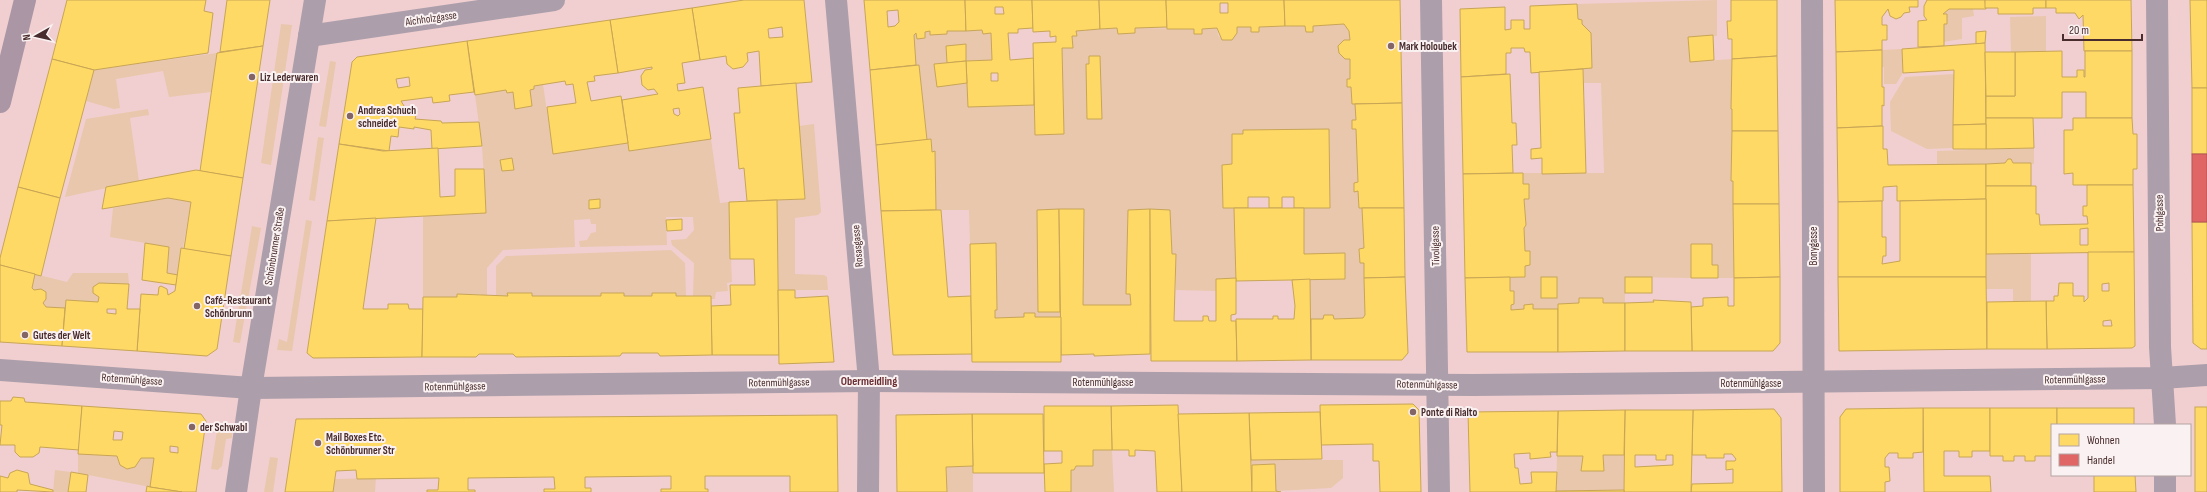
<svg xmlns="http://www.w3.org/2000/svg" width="2207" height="492" viewBox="0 0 2207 492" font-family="'Sofia Sans Condensed',sans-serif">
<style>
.green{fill:#e9c7ac;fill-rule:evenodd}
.homes{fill:#ffd966;stroke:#c8a555;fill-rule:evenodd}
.shops{fill:#e06666;stroke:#b35555}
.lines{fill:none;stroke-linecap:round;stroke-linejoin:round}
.minor{stroke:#ac9fab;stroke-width:22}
.primary{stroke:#aa96a4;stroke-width:22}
.poi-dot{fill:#846566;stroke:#faf2f2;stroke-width:1.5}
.labels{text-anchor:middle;stroke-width:4;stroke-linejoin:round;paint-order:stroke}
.street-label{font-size:11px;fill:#492c2d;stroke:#faf2f2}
.poi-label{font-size:11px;font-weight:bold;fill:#492c2d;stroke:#faf2f2;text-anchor:start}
.neighbourhood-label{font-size:12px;font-weight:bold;fill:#6b2e33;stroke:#faf2f2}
</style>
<rect width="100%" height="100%" fill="#f1cfd0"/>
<g class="green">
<path d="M1717,0V36L1688,37L1690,62L1732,59L1731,109H1732L1733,163L1731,164V181H1733L1734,278H1718V265H1712V244H1691V278L1625,277V303H1603L1602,298H1579V303L1558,304V309H1533V305H1525L1524,309L1511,310V305L1514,304V291H1510V277H1525V266L1530,265V251H1525L1524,228L1526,225L1524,199L1529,198V184H1523V173H1604L1601,83H1584L1583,69L1592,68L1591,33L1582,24V20L1578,19L1577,4ZM1541,277H1557V298H1541Z"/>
<polygon points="1949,9 1973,9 1974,16 1962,18 1962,39 1943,42 1943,14"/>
<polygon points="2046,16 2046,52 2011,52 2010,17"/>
<polygon points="281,24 292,25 271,165 261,163"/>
<path d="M1344,24L1349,31L1350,40H1344L1338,46L1339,53L1345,59H1350V79H1347V86L1351,87L1352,104H1355L1356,120H1352V129H1356L1358,182L1354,183V191H1358L1359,208H1362L1364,248L1359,249L1360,263H1364L1365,315L1363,318L1334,319L1333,315H1324L1323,319H1311L1310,279L1304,254V208H1330L1329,129L1243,130V134H1232V164L1222,165L1223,208H1234L1236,278L1216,279V291L1176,290V254H1172L1170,210H1128L1126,294H1130L1131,305H1083V209L1037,210L1038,312H1060L1061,317H1035L1034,313H1024V317L995,318V310L997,309L996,244H970L969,210H936L935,152H932L931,139L927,140L919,65H916L914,35L916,33L917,39L925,38V32L930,31V35L947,34V31L982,30L983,34L991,33L992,60L966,61V44L946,46L947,63L934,64L937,86L967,83L968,107L1034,105L1035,135L1064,134L1062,48H1073L1072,36H1077L1076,31L1117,28L1118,34L1135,33V28L1194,29L1195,34H1202V29L1217,28L1218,35L1222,40H1232L1237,27H1251V32H1259V27L1305,26L1306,32H1312L1313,26ZM1089,56H1100L1101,119H1087Z"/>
<polygon points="1902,49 1903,73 1896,84 1884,84 1884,67 1882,67 1882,50"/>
<polygon points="217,53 211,92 169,97 163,71 116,79 120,108 114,109 86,101 94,70"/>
<polygon points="330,61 336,62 326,127 319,126"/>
<polygon points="1954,74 1953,148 1927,149 1891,131 1890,102 1905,77"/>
<polygon points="543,84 553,154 628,143 630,151 711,139 720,203 729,202 732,282 727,283 728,291 716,292 715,299 711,299 710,296 693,296 694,263 672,245 671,240 686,239 694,230 693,217 666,217 667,245 580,247 579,241 587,240 591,233 596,232 596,224 591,224 590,219 574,220 575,247 503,250 487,268 487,297 481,297 481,294 457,294 457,297 423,297 423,216 486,213 482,146 475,95 506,90 507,93 513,92 516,109 532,106 530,90 534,89 534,86"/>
<polygon points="148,109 149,115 130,118 139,181 65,197 86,119"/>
<polygon points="814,124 821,212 818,215 795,218 795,274 824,275 827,277 828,290 778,290 777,200 805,199 799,126"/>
<polygon points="318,137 324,138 315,201 309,200"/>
<polygon points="2034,148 2034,164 2013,163 2010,159 2008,159 2005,163 1937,165 1937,151"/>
<polygon points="168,198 191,202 178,275 167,273 169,247 110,237 113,208"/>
<polygon points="306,220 312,221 292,351 277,350 279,339 287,342"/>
<polygon points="252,226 261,228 240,343 233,342"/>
<polygon points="671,250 685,263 686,296 676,296 676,293 653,293 652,296 624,296 624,293 601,293 601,296 532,296 507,294 508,296 496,297 496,266 506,256"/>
<polygon points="2031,253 2031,301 2013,302 2013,289 1986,289 1986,254"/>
<polygon points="73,273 128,273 129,284 99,283 93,287 93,293 99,297 98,302 66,300 65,308 46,307 43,303 46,299 45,292 41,289 34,290 32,288 35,274 67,282"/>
<polygon points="218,424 233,426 232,438 226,439 222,466 218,470 211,469"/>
<polygon points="1093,450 1112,450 1114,492 1071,492 1071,470 1074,470 1076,466 1093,466"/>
<polygon points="78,454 117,456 120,465 127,469 135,467 141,458 154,458 150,487 78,473"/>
<polygon points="1603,455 1624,455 1624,490 1556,491 1557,456 1583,456 1581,471 1604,470"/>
<polygon points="270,457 278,458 273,492 264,492"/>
<polygon points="1251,460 1343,460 1343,478 1331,488 1276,491 1275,465 1252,465"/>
<polygon points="973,466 973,492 947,492 946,467"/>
<polygon points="55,470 71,472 68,492 53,492"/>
<polygon points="376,478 375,492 333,492 335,479"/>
</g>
<g class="homes">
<polygon points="67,0 206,0 204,11 213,13 208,53 94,70 52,59"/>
<polygon points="227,0 270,0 263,46 220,52"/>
<path d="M804,0L812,82L761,86L759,51L747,53L748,61L743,67L733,69L727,64L726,56L700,60L692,8L744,0ZM782,27L783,37L769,38L768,29Z"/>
<path d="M864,0H965L966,31H947V34L930,35V31L925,32V38L917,39L916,33L914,35L916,65L870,70ZM898,10L899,22L895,26L888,27L887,11Z"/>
<path d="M965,0H1032L1033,28L1018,29V33H1008L1010,60L1034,58V105L968,107L966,61L992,60L991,33L983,34L982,30L966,31ZM995,7H1003L1004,14H995ZM991,73H998V81H991Z"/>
<polygon points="1032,0 1099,0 1100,29 1076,31 1077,36 1072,36 1073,48 1062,48 1064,134 1035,135 1033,43 1056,42 1056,36 1050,37 1050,31 1033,32"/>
<polygon points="1099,0 1166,0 1167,27 1135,28 1135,33 1118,34 1117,28 1100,29"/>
<path d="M1166,0H1284L1285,26L1259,27V32H1251V27H1237V33L1232,40H1222L1217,28L1202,29V34H1194V29H1167ZM1220,3H1228V13H1220Z"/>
<polygon points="1284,0 1400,0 1402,103 1352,104 1351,87 1347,87 1347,79 1350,79 1350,59 1345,59 1339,53 1338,46 1344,40 1350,40 1349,31 1344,24 1313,26 1313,32 1306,32 1305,26 1285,26"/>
<polygon points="1731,0 1777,0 1777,56 1732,59 1732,39 1728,39 1727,21 1731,21"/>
<polygon points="1835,0 1918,0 1918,7 1909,7 1910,12 1904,13 1901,17 1896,19 1890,16 1888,9 1882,17 1882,25 1887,25 1887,40 1882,40 1882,50 1836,52"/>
<polygon points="1927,0 1985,0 1986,9 1949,9 1943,14 1947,14 1947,24 1944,24 1944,46 1918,47 1918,21 1927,20 1924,16 1924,6"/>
<polygon points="1985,0 2046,0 2046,8 2033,8 2033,14 1998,14 1998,8 1985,8"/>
<polygon points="2046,0 2131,0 2132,51 2084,51 2083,15 2079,19 2075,13 2056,13 2056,8 2046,8"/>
<polygon points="2190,0 2207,0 2207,88 2192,88"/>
<polygon points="1577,4 1578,19 1582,20 1582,24 1591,33 1592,68 1531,73 1530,52 1525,52 1524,48 1511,48 1511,53 1506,53 1506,74 1461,77 1460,9 1505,7 1505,30 1511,29 1511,20 1524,20 1524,29 1530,29 1530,6"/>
<path d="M692,8L700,60L682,63L685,83L677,84L678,91L703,87L711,139L629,151L622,100L658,94L654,89L648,90L642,85L641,76L645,70L652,69V67L618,73L610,20ZM679,108L680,114L678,116L674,114L673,109Z"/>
<polygon points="610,20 618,73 594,76 595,81 587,82 591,101 621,96 628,143 553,154 547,107 576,103 573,84 566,85 565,81 534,86 534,89 530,90 532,106 515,109 513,92 507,93 506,90 475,95 467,41"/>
<polygon points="1986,31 1985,43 1976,44 1976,32"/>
<polygon points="1713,35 1714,60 1690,62 1688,37"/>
<path d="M467,41L474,92L449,95L450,101L433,103L432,97L401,101L404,106L402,109L417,111L415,119L441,121L442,123L479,122L482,146L432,149L431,130L414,127V129L399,127L398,137L391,136L389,151L339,144L352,62L357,57ZM409,77L410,86L398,88L396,79Z"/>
<polygon points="1985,43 1986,124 1953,125 1954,70 1903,73 1902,49"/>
<polygon points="966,44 966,61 947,63 946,46"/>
<polygon points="263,46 243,178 200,171 217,53"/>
<polygon points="1882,50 1882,87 1884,87 1884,106 1882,105 1882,126 1837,128 1836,52"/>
<polygon points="2062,51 2062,77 2077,77 2077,70 2084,70 2084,77 2085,77 2085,51 2132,51 2132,118 2086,118 2086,92 2062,92 2062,118 1986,118 1986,96 2015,96 2015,52"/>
<polygon points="1985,52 2015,52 2015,96 1986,96"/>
<polygon points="1089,56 1100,56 1102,119 1087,119 1086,64 1089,64"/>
<polygon points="1777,56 1778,131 1732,131 1732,109 1731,109 1732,59"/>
<polygon points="52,59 94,70 60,198 18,187"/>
<polygon points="966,61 967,83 937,87 934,64"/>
<polygon points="919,65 927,140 876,145 870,70"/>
<polygon points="1583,69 1586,173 1542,174 1542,158 1531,159 1531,149 1541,148 1539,72"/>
<polygon points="1510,74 1512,123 1516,123 1517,145 1512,145 1513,173 1463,174 1461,77"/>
<polygon points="796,83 805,199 747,201 744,168 739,169 734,113 740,113 738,88"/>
<rect x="2192" y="88" width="15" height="66"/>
<polygon points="1402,103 1404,208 1359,208 1358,191 1354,192 1354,183 1358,182 1356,129 1352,129 1352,120 1356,120 1355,104"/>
<polygon points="1986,118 2033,118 2034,148 1986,149"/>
<polygon points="2073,118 2132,118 2133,134 2137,134 2137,169 2133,169 2133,185 2073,185 2073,173 2064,174 2064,130 2073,130"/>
<polygon points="1986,124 1986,149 1953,149 1953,125"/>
<polygon points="1883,126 1883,149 1887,149 1888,165 1986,164 1986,199 1897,201 1897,186 1883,187 1883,201 1838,202 1837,128"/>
<polygon points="1329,129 1330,208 1294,208 1294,197 1282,197 1282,208 1269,208 1269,197 1248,197 1248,208 1223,208 1222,165 1232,164 1232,134 1243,134 1243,130"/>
<polygon points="1732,131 1778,131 1779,204 1733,204 1733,181 1731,181"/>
<polygon points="931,139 932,152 935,151 936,210 881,211 876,145"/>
<polygon points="339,144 383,151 438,148 440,197 455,196 455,169 484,169 486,213 327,221"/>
<polygon points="512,158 514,170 502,171 500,160"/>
<polygon points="2008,159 2011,159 2013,163 2031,163 2031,186 1986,186 1986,164 2005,163"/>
<polygon points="196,170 243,178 231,256 184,249 191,202 168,198 102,209 106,187"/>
<polygon points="1523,173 1523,184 1529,184 1529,199 1524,199 1526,225 1524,228 1525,251 1530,251 1530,265 1525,266 1525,277 1465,278 1463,174"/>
<path d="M2087,185H2133L2134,252L1986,254V186H2036V214H2039L2040,225L2088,224L2087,216H2083V206H2087ZM2088,228V245H2080V229Z"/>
<polygon points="18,187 60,198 41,276 0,265 0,258"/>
<polygon points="600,199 600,208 589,209 589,200"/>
<polygon points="1986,199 1986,277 1838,277 1838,202 1882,201 1882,237 1886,237 1886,256 1883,256 1882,264 1900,261 1900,201"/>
<polygon points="777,200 779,355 712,355 711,306 731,305 730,285 755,285 754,259 730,259 729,202"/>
<polygon points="1733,204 1779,204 1780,277 1734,278"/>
<polygon points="1234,208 1304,208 1304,254 1345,253 1345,279 1236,281"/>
<polygon points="1362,208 1404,208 1405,277 1364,278 1364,263 1360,263 1359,249 1364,248"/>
<polygon points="1059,209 1060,312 1038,312 1037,210"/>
<polygon points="1059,209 1084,209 1083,305 1131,305 1130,294 1126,294 1128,210 1150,209 1150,354 1094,356 1094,354 1061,355"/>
<polygon points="1150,209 1170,210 1172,254 1176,254 1174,321 1203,321 1203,316 1208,316 1209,321 1216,321 1216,279 1236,278 1236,314 1231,315 1231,321 1236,321 1237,361 1151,361"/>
<polygon points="936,210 941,210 948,297 971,296 972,354 893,355 881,211"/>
<polygon points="376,218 363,309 388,309 388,304 408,304 409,309 423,309 422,357 313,358 307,353 327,221"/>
<polygon points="682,219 682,230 667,231 666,220"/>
<polygon points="2192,222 2207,222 2207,349 2201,349 2193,343"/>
<polygon points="145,243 169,247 167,273 178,275 176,285 142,280"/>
<polygon points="996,243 997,310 995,310 995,318 1024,317 1024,313 1035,313 1035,317 1061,317 1061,362 972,362 970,244"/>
<polygon points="1691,244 1712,244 1712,265 1718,265 1718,278 1691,278"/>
<polygon points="181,248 231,256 217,349 207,356 137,351 141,294 158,295 159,287 161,286 167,289 168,295 175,291"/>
<path d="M2088,252H2134L2135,346L2132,348L2047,349L2046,301H2054V296H2058L2059,283H2073V296H2084V302L2088,298ZM2109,283V291H2102V284ZM2111,320L2112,326H2103V321Z"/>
<polygon points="0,265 35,274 32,288 34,290 41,289 46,292 46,299 43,303 46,307 65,308 62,346 0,342"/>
<polygon points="1405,277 1408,353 1402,360 1311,360 1311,319 1323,319 1324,315 1333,315 1334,319 1363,318 1365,315 1364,278"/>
<polygon points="1510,277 1510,291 1514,291 1514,304 1511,305 1511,310 1524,309 1524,305 1533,304 1533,309 1558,309 1558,352 1467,352 1465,278"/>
<rect x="1541" y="277" width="16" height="21"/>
<rect x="1625" y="277" width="27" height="16"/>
<polygon points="1780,277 1780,343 1773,351 1692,351 1691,307 1703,306 1703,298 1728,297 1728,306 1734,306 1734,278"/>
<polygon points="1838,277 1986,277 1987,349 1839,351"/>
<polygon points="1310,279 1311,360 1237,361 1236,319 1273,319 1273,316 1278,316 1278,319 1294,319 1295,306 1292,280"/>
<path d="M99,283L129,284L127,309H140L137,351L62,346L66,300L98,302L99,297L93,293V287ZM107,309H116V314L107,313Z"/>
<polygon points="778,290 795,290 795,298 828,296 834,362 779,364"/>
<polygon points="507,293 532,293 532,296 601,296 601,293 624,293 624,296 652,296 652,293 676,293 676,296 711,296 712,355 660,356 658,353 622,353 620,356 516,357 513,354 479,354 476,357 422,357 423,297 457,297 457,294 508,296"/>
<polygon points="1579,298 1603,298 1603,303 1625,303 1625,351 1558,352 1558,304 1579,303"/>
<polygon points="1653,300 1691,302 1692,351 1625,351 1625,303 1654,302"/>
<polygon points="2046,301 2047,349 1987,349 1987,302"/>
<polygon points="13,397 24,398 25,402 82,406 79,450 40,447 39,453 33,457 20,457 15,452 15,445 0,445 2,425 0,425 0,401 11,401"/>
<polygon points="1413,404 1419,410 1421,492 1380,492 1379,461 1373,461 1373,444 1321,445 1320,405"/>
<polygon points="1178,405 1182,492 1157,492 1155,451 1135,450 1135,456 1129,456 1129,450 1112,450 1111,406"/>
<path d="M82,406L201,414L206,421L196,492H182L150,487L154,458H141L135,467L127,469L120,465L117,456L78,454ZM114,431L123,432L122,440H113ZM170,446L178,447V453L170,452Z"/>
<polygon points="1044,406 1111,406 1112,450 1093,450 1093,466 1076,466 1074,470 1071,470 1071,492 1045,492 1044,464 1062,463 1062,451 1044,451"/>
<rect x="2195" y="407" width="12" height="85"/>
<polygon points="1923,408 1990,408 1990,451 1972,451 1972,457 1959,457 1959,451 1944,451 1944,476 1990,476 1991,492 1924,492"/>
<polygon points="1923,408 1923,452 1913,453 1913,458 1898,458 1898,453 1889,453 1885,458 1885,467 1889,467 1890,481 1885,482 1885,492 1840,492 1840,417 1846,409"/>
<polygon points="1990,408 2057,408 2057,425 2052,425 2052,456 2035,456 2035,461 2025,461 2025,456 2014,456 2014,461 2003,461 2003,456 1990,456"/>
<rect x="2057" y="408" width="77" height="17"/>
<polygon points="1774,409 1781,418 1782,492 1691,492 1692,484 1733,483 1733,469 1726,470 1726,461 1735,461 1736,459 1732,454 1724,454 1724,458 1706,458 1706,455 1692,455 1693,410"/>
<path d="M1625,410H1693L1691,492H1624ZM1635,455H1656V460H1666V455H1673V465L1635,467Z"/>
<polygon points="1625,410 1624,455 1603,455 1604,471 1581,471 1583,456 1557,456 1558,411"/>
<polygon points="1558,411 1557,452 1550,452 1551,457 1530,459 1530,453 1514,454 1515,468 1518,468 1520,484 1532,483 1531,472 1557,472 1556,492 1470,492 1468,412"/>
<polygon points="1320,412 1322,459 1251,460 1249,413"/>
<polygon points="1249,413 1252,492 1182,492 1178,414"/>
<polygon points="972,414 1043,414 1044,473 973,473"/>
<polygon points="972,414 973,466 946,467 947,492 897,492 896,415"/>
<polygon points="837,415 838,492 790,492 790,476 705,476 705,489 708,489 708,492 661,492 661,489 671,489 671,476 585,477 585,488 591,488 591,492 544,492 544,489 555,489 554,477 468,478 468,490 475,490 475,492 427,492 427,490 438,490 439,478 357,479 356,470 336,471 333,492 285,492 296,419"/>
<polygon points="1275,464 1276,491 1281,492 1252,492 1252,465"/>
<polygon points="17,470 28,473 30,484 53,490 53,492 17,490 17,492 0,492 0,476 8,478 10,473"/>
<polygon points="71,472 88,475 86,492 68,492"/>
<polygon points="2094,475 2135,475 2136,492 2094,492"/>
<polygon points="147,486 150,487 182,492 146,492"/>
<polygon points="1624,490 1624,492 1556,492 1556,491"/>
</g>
<rect class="shops" x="2192" y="154" width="15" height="68"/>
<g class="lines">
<g class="minor">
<polyline points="836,0 869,381 868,492"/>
<polyline points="1431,0 1439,492"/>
<polyline points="1812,0 1814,492"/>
<polyline points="2157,0 2160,347 2165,425"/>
<polyline points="309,36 554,0"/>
<polyline points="0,370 251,388 869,381 1473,385 2162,378 2207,375"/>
<polyline points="2165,475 2165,492"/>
<polyline points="236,492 251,388 315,0"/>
</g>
<polyline class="primary" points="0,102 25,0"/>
</g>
<g class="poi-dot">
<circle cx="1391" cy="46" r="4"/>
<circle cx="252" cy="77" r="4"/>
<circle cx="350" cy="116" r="4"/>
<circle cx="197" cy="306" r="4"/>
<circle cx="25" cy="335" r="4"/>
<circle cx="1413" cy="412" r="4"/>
<circle cx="192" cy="427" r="4"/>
<circle cx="318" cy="443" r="4"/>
</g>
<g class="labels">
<g class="street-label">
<text transform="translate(431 18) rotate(-8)" y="4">Aichholzgasse</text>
<text transform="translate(2159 213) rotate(-91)" y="4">Pohlgasse</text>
<text transform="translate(274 246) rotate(-81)" y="4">Schönbrunner Straße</text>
<text transform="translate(857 246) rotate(-95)" y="4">Rosasgasse</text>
<text transform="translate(1435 246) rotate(-91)" y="4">Tivoligasse</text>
<text transform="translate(1813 246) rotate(-90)" y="4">Bonygasse</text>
<text transform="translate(132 379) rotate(4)" y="4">Rotenmühlgasse</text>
<text transform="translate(2075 379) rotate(-1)" y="4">Rotenmühlgasse</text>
<text transform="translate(779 382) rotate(-1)" y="4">Rotenmühlgasse</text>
<text x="1103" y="386">Rotenmühlgasse</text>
<text x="1751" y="387">Rotenmühlgasse</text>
<text transform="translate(1427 384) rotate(1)" y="4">Rotenmühlgasse</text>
<text transform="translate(455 386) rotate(-1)" y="4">Rotenmühlgasse</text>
</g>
<g class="poi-label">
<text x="1399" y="50">Mark Holoubek</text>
<text x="260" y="81">Liz Lederwaren</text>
<text x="358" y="114">Andrea Schuch<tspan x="358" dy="13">schneidet</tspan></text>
<text x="205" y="304">Café-Restaurant<tspan x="205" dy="13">Schönbrunn</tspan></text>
<text x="33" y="339">Gutes der Welt</text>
<text x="1421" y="416">Ponte di Rialto</text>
<text x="200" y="431">der Schwabl</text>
<text x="326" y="441">Mail Boxes Etc.<tspan x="326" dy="13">Schönbrunner Str</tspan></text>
</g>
<g class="neighbourhood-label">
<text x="869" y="385">Obermeidling</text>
</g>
</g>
<rect x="2051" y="424" width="140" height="52" fill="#faf2f2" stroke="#b3a3a3"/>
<rect x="2059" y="434" width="20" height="12" fill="#ffd966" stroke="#b3a3a3"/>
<text x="2087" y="444" font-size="12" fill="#492c2d">Wohnen</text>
<rect x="2059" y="454" width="20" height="12" fill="#e06666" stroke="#b3a3a3"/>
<text x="2087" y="464" font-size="12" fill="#492c2d">Handel</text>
<g transform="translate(36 36) rotate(262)" stroke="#faf2f2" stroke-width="3" paint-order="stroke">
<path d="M0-3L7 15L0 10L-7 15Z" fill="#492c2d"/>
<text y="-6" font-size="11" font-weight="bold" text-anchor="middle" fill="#492c2d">N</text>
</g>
<path d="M2063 34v6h79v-6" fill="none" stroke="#492c2d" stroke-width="2"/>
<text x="2069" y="34" font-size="12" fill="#492c2d" stroke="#faf2f2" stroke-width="3" paint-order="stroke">20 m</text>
</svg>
